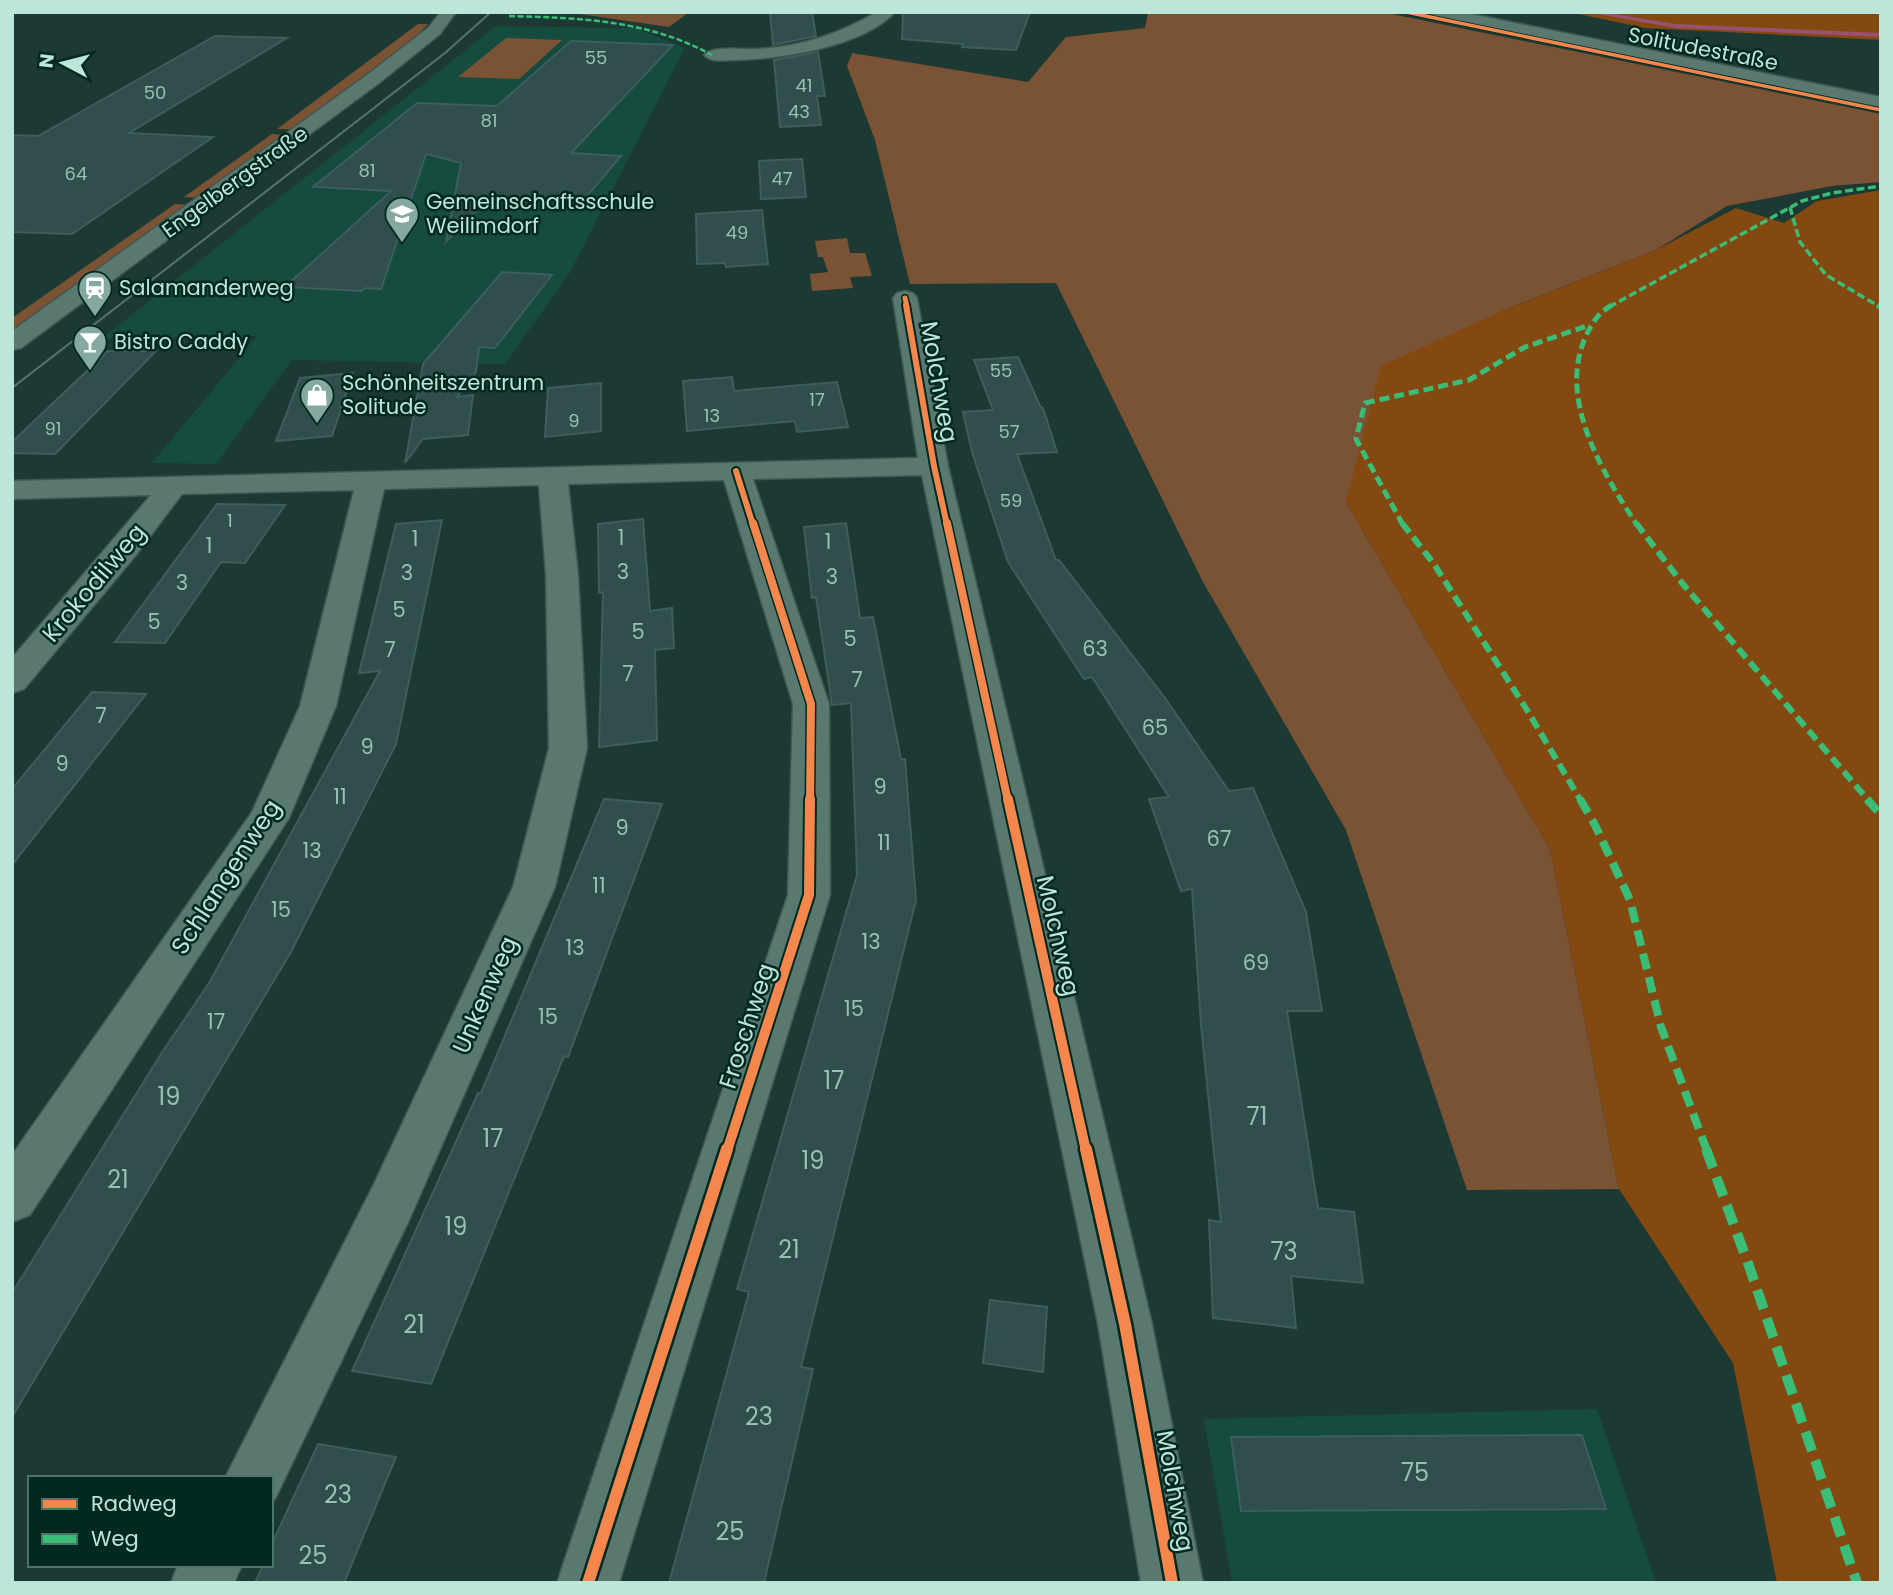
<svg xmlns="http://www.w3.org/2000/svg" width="1893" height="1595" viewBox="0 0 1893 1595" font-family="Poppins,sans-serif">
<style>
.built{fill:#164b3f}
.green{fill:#7a5334}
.forest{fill:#834910}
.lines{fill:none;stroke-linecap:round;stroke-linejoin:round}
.stream{fill:#9a5070;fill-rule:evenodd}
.building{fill:#304e4b;stroke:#3c5e5c;stroke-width:2}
.street-casing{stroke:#405751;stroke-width:3}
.secondary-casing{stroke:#405751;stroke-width:3}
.street{fill:#587870;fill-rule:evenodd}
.secondary{fill:#587870;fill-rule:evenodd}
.tram{stroke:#58736d;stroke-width:2}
.quiet-far5{stroke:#3abd76;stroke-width:2.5;stroke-dasharray:6 2.5;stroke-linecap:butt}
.quiet-far4{stroke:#3abd76;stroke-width:3.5;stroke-dasharray:8 3.5;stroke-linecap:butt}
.quiet-far3{stroke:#3abd76;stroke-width:5;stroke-dasharray:10 5;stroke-linecap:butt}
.quiet-far2{stroke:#3abd76;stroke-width:6;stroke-dasharray:12 6;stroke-linecap:butt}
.quiet-far1{stroke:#3abd76;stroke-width:8;stroke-dasharray:16 8;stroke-linecap:butt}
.quiet{stroke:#3abd76;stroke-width:10;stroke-dasharray:20 10;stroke-linecap:butt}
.cycleway-far5-casing{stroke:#012920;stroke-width:5}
.cycleway-far4-casing{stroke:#012920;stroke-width:8}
.cycleway-far3-casing{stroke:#012920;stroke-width:10}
.cycleway-far2-casing{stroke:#012920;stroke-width:11}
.cycleway-far1-casing{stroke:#012920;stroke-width:14}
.cycleway-casing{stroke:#012920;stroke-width:17}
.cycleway-far5{stroke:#f5874c;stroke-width:3.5}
.cycleway-far4{stroke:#f5874c;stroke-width:5}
.cycleway-far3{stroke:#f5874c;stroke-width:6}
.cycleway-far2{stroke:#f5874c;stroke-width:8}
.cycleway-far1{stroke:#f5874c;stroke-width:10}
.cycleway{stroke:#f5874c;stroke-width:12}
.labels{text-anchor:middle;stroke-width:5;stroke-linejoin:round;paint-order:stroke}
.far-number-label{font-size:18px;fill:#9ac0b6}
.far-street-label{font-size:21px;fill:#bde6da;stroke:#012920}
.far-poi-label{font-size:21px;fill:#bde6da;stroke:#012920;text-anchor:start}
.number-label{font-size:21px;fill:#9ac0b6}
.street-label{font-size:24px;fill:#bde6da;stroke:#012920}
.near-number-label{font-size:24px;fill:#9ac0b6}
</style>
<rect width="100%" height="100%" fill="#1d3933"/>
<g class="built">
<polygon points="496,26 635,28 685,48 569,274 505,364 292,360 216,464 152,463 257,336 101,339"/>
<polygon points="1597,1409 1656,1583 1232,1583 1204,1419"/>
</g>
<g class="green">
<polygon points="689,12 669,27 580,14 520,13"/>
<polygon points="1148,12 1382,12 1881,114 1881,182 1832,186 1727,206 1656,250 1502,311 1346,502 1550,849 1619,1189 1467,1190 1346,830 1203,582 1056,283 910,284 875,140 847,66 852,53 1028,82 1066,37 1145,28"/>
<polygon points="418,24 428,24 408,45 295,129 277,129"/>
<polygon points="506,38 562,40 519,79 458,77"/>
<polygon points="272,134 287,135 200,198 184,197"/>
<polygon points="175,204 190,205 12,331 12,318"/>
<polygon points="847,238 850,253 865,253 872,276 850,277 853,288 812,291 810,274 828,272 823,257 818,257 815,241"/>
</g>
<g class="forest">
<polygon points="1569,12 1881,12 1881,40 1645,28"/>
<polygon points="1881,190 1881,1583 1777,1583 1733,1363 1619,1189 1550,849 1346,502 1381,366 1502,311 1656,250 1736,208 1784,223 1817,201"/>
</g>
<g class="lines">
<polygon class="stream" points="1587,12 1602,12 1675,24 1881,33 1881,37 1675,28"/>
</g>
<g class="building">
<polygon points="770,12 812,12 816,36 773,45"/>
<polygon points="903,12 1030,12 1016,50 962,47 963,44 902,39"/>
<polygon points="215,36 287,38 129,133 213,137 72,234 12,232 12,135 38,136"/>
<polygon points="571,41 673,45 571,153 621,156 583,201 489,197 446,242 461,163 426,154 381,289 365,288 362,291 285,287 391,191 313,187 417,103 497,106"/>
<polygon points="818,52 825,96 817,96 821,125 780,127 774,60"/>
<polygon points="802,159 806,197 761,199 759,161"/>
<polygon points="762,210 768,264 726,267 725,263 697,264 696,214"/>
<polygon points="502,272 552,275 495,348 479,347 476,372 457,397 473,395 468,435 423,439 405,463 423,364"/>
<polygon points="108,351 156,351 55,454 12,453 12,442"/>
<polygon points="1018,357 1041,408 1043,408 1057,452 1017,454 1056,560 1059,560 1165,698 1229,791 1253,788 1306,912 1322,1011 1287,1011 1318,1208 1354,1212 1363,1283 1291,1276 1296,1328 1213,1318 1209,1220 1221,1222 1201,1025 1192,889 1181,891 1149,799 1169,797 1092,677 1084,679 1008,562 972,452 963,412 993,410 974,360"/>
<polygon points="353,373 332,436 276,441 300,378"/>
<polygon points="732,377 734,391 837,382 848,427 797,432 795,421 687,431 683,381"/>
<polygon points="601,383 601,431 545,437 548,388"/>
<polygon points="217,504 285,505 245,563 221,562 165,643 115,642"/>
<polygon points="643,519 650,611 672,608 674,648 655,650 657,740 599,747 603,592 599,593 598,524"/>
<polygon points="442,520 396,744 291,952 12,1417 12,1293 161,1054 209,983 380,671 359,673 396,524"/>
<polygon points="846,523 860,618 873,617 901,759 905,759 916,900 801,1367 813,1369 764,1583 669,1583 749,1292 737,1289 857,875 851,703 832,705 816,597 812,598 804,527"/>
<polygon points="92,692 146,694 12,865 12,789"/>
<polygon points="604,799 662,804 568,1057 564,1056 431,1384 352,1371 478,1093 481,1093"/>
<polygon points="990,1300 1047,1307 1043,1372 983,1363"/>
<polygon points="1582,1435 1606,1509 1241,1511 1231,1437"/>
<polygon points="318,1444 396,1457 344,1583 255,1583 263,1565 271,1565 271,1546"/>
</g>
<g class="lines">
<g class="street-casing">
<g id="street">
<path d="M877,12H895C863,47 780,59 735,60C724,60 711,63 704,55C713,45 743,50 757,49C800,47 839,34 877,12Z"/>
<polygon points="905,291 913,293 917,298 948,466 1152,1324 1203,1583 1141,1583 1098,1324 922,475 753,479 829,704 830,895 619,1583 557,1583 788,895 793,704 724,480 568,484 578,575 587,748 555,887 410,1218 275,1499 271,1500 271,1478 225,1478 374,1184 513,887 549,748 546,575 539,485 384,489 336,706 289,818 30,1215 12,1222 12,1155 252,812 300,706 354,490 182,494 136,555 24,689 12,693 12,658 151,495 12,499 12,481 918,458 893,298 897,293"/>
<polygon points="178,1565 242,1565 234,1583 171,1583"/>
</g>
</g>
<g class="secondary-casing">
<g id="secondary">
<polygon points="441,12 456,12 440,34 379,83 21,348 12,350 12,331 367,75 428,28"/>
<polygon points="1430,12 1461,12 1881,97 1881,107 1437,17"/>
</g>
</g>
<use href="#street" class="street"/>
<use href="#secondary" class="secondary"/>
<polyline class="tram" points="12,388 445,53 491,12"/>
<path class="quiet-far5" d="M509,16C581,18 648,20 712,55"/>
<g class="quiet-far4">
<polyline points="1790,207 1800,242 1826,275 1880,307"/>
<polyline points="1609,307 1802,201 1832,193 1881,186"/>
</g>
<g class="quiet-far3">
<path d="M1612,305C1598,313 1592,323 1585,338C1558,401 1603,473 1637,525"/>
<polyline points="1877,305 1881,308"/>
<polyline points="1403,525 1356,439 1365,403 1469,380 1525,347 1590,325"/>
</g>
<g class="quiet-far2">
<polyline points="1402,523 1434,564 1527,710 1581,801"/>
<polyline points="1636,523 1682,583 1869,801"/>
</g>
<g class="quiet-far1">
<polyline points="1580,799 1595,825 1630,900 1661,1027 1707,1151"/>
<polyline points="1867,799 1881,815"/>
</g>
<polyline class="quiet" points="1706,1149 1749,1266 1857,1583"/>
<g class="cycleway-far5-casing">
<polyline id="cycleway-far5" points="1406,12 1881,110"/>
</g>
<g class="cycleway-far4-casing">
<polyline id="cycleway-far4" points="905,298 907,307"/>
</g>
<g class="cycleway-far3-casing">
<g id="cycleway-far3">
<polyline points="906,305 934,466 947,525"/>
<polyline points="736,471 753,525"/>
</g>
</g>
<g class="cycleway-far2-casing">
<g id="cycleway-far2">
<polyline points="753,523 811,704 810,801"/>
<polyline points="947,523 1008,801"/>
</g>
</g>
<g class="cycleway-far1-casing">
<g id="cycleway-far1">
<polyline points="1008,799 1086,1151"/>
<polyline points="727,1151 809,895 810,799"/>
</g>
</g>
<g class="cycleway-casing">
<g id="cycleway">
<polyline points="1086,1149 1125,1324 1172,1583"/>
<polyline points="588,1583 727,1149"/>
</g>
</g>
<use href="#cycleway-far5" class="cycleway-far5"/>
<use href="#cycleway-far4" class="cycleway-far4"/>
<use href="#cycleway-far3" class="cycleway-far3"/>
<use href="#cycleway-far2" class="cycleway-far2"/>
<use href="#cycleway-far1" class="cycleway-far1"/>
<use href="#cycleway" class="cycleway"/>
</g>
<defs>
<g id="school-pin" transform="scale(1.75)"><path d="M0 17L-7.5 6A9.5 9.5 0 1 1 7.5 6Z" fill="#85a9a0" stroke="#012920"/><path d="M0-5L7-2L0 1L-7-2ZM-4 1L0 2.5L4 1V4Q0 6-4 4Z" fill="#fff"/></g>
<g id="station-pin" transform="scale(1.75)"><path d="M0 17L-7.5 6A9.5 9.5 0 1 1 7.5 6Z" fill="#85a9a0" stroke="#012920"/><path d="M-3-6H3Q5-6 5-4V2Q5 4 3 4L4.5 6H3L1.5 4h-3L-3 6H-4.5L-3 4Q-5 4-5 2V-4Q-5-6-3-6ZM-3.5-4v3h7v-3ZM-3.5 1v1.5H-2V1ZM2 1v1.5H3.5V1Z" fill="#fff"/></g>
<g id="bar-pin" transform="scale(1.75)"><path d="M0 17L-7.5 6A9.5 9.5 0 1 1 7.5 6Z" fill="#85a9a0" stroke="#012920"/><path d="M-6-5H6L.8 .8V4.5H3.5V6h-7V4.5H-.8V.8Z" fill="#fff"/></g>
<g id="shop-pin" transform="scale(1.75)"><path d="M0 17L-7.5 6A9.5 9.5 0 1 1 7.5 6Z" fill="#85a9a0" stroke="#012920"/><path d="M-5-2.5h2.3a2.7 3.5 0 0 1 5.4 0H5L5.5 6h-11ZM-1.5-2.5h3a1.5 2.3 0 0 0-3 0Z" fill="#fff"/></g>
</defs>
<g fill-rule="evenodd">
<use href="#school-pin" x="402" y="214"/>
<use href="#station-pin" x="95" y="288"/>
<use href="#bar-pin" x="90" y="342"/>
<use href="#shop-pin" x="317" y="395"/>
</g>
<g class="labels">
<g class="far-number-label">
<text x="596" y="64">55</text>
<text x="804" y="92">41</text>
<text x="155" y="99">50</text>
<text x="799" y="118">43</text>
<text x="489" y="127">81</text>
<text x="367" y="177">81</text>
<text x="76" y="180">64</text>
<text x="782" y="185">47</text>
<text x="737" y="239">49</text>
<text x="1001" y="377">55</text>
<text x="817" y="406">17</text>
<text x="712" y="422">13</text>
<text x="574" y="427">9</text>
<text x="53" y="435">91</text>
<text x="1009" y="438">57</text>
<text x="1011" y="507">59</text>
<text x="230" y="527">1</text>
</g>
<g class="far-street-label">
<text transform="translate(1703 49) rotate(11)" y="7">Solitudestraße</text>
<text transform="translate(235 182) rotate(-36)" y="7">Engelbergstraße</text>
</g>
<g class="far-poi-label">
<text x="426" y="209">Gemeinschaftsschule<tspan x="426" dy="24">Weilimdorf</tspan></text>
<text x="119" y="295">Salamanderweg</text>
<text x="114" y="349">Bistro Caddy</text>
<text x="342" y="390">Schönheitszentrum<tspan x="342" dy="24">Solitude</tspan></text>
</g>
<g class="number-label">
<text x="621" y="545">1</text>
<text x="415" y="546">1</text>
<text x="828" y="549">1</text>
<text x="209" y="553">1</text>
<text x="623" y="579">3</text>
<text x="407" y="580">3</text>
<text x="832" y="584">3</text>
<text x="182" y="590">3</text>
<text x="399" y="617">5</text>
<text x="154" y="629">5</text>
<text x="638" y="639">5</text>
<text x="850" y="646">5</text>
<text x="1095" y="656">63</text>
<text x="390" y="657">7</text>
<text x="628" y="681">7</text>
<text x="857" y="687">7</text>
<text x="101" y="723">7</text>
<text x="1155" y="735">65</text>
<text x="367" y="754">9</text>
<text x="62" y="771">9</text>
<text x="880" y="794">9</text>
<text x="340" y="804">11</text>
<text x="622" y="835">9</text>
<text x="1219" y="846">67</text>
<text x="884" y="850">11</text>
<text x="312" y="858">13</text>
<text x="599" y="893">11</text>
<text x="281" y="917">15</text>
<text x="871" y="949">13</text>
<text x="575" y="955">13</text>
<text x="1256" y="970">69</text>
<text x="854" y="1016">15</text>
<text x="548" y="1024">15</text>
<text x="216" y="1029">17</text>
</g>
<g class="street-label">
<text transform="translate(939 382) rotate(80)" y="8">Molchweg</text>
<text transform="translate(94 583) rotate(-50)" y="8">Krokodilweg</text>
<text transform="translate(226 877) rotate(-57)" y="8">Schlangenweg</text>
<text transform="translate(1058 936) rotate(77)" y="8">Molchweg</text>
<text transform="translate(485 995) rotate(-66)" y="8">Unkenweg</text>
<text transform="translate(747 1026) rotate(-72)" y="8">Froschweg</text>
<text transform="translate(1175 1491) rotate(80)" y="8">Molchweg</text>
</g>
<g class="near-number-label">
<text x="834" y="1089">17</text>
<text x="169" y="1105">19</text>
<text x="1257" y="1125">71</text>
<text x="493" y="1147">17</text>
<text x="813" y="1169">19</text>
<text x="118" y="1188">21</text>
<text x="456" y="1235">19</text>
<text x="789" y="1258">21</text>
<text x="1284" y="1260">73</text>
<text x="414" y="1333">21</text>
<text x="759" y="1425">23</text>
<text x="1415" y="1481">75</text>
<text x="338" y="1503">23</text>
<text x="730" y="1540">25</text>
<text x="313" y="1564">25</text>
</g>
</g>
<rect width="1893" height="1595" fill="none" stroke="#bde6da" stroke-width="28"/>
<rect x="28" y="1476" width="245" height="91" fill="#012920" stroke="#4c756a" stroke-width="2"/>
<rect x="42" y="1499" width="35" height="10" fill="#f5874c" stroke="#4c756a" stroke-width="2"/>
<text x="91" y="1511" font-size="21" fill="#bde6da">Radweg</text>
<rect x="42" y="1534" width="35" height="10" fill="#3abd76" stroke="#4c756a" stroke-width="2"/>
<text x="91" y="1546" font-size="21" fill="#bde6da">Weg</text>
<g transform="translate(63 63) rotate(277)" stroke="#012920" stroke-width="5" paint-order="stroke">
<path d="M0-5L12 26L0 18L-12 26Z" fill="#bde6da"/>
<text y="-10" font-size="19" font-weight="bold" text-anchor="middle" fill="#bde6da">N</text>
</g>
</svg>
